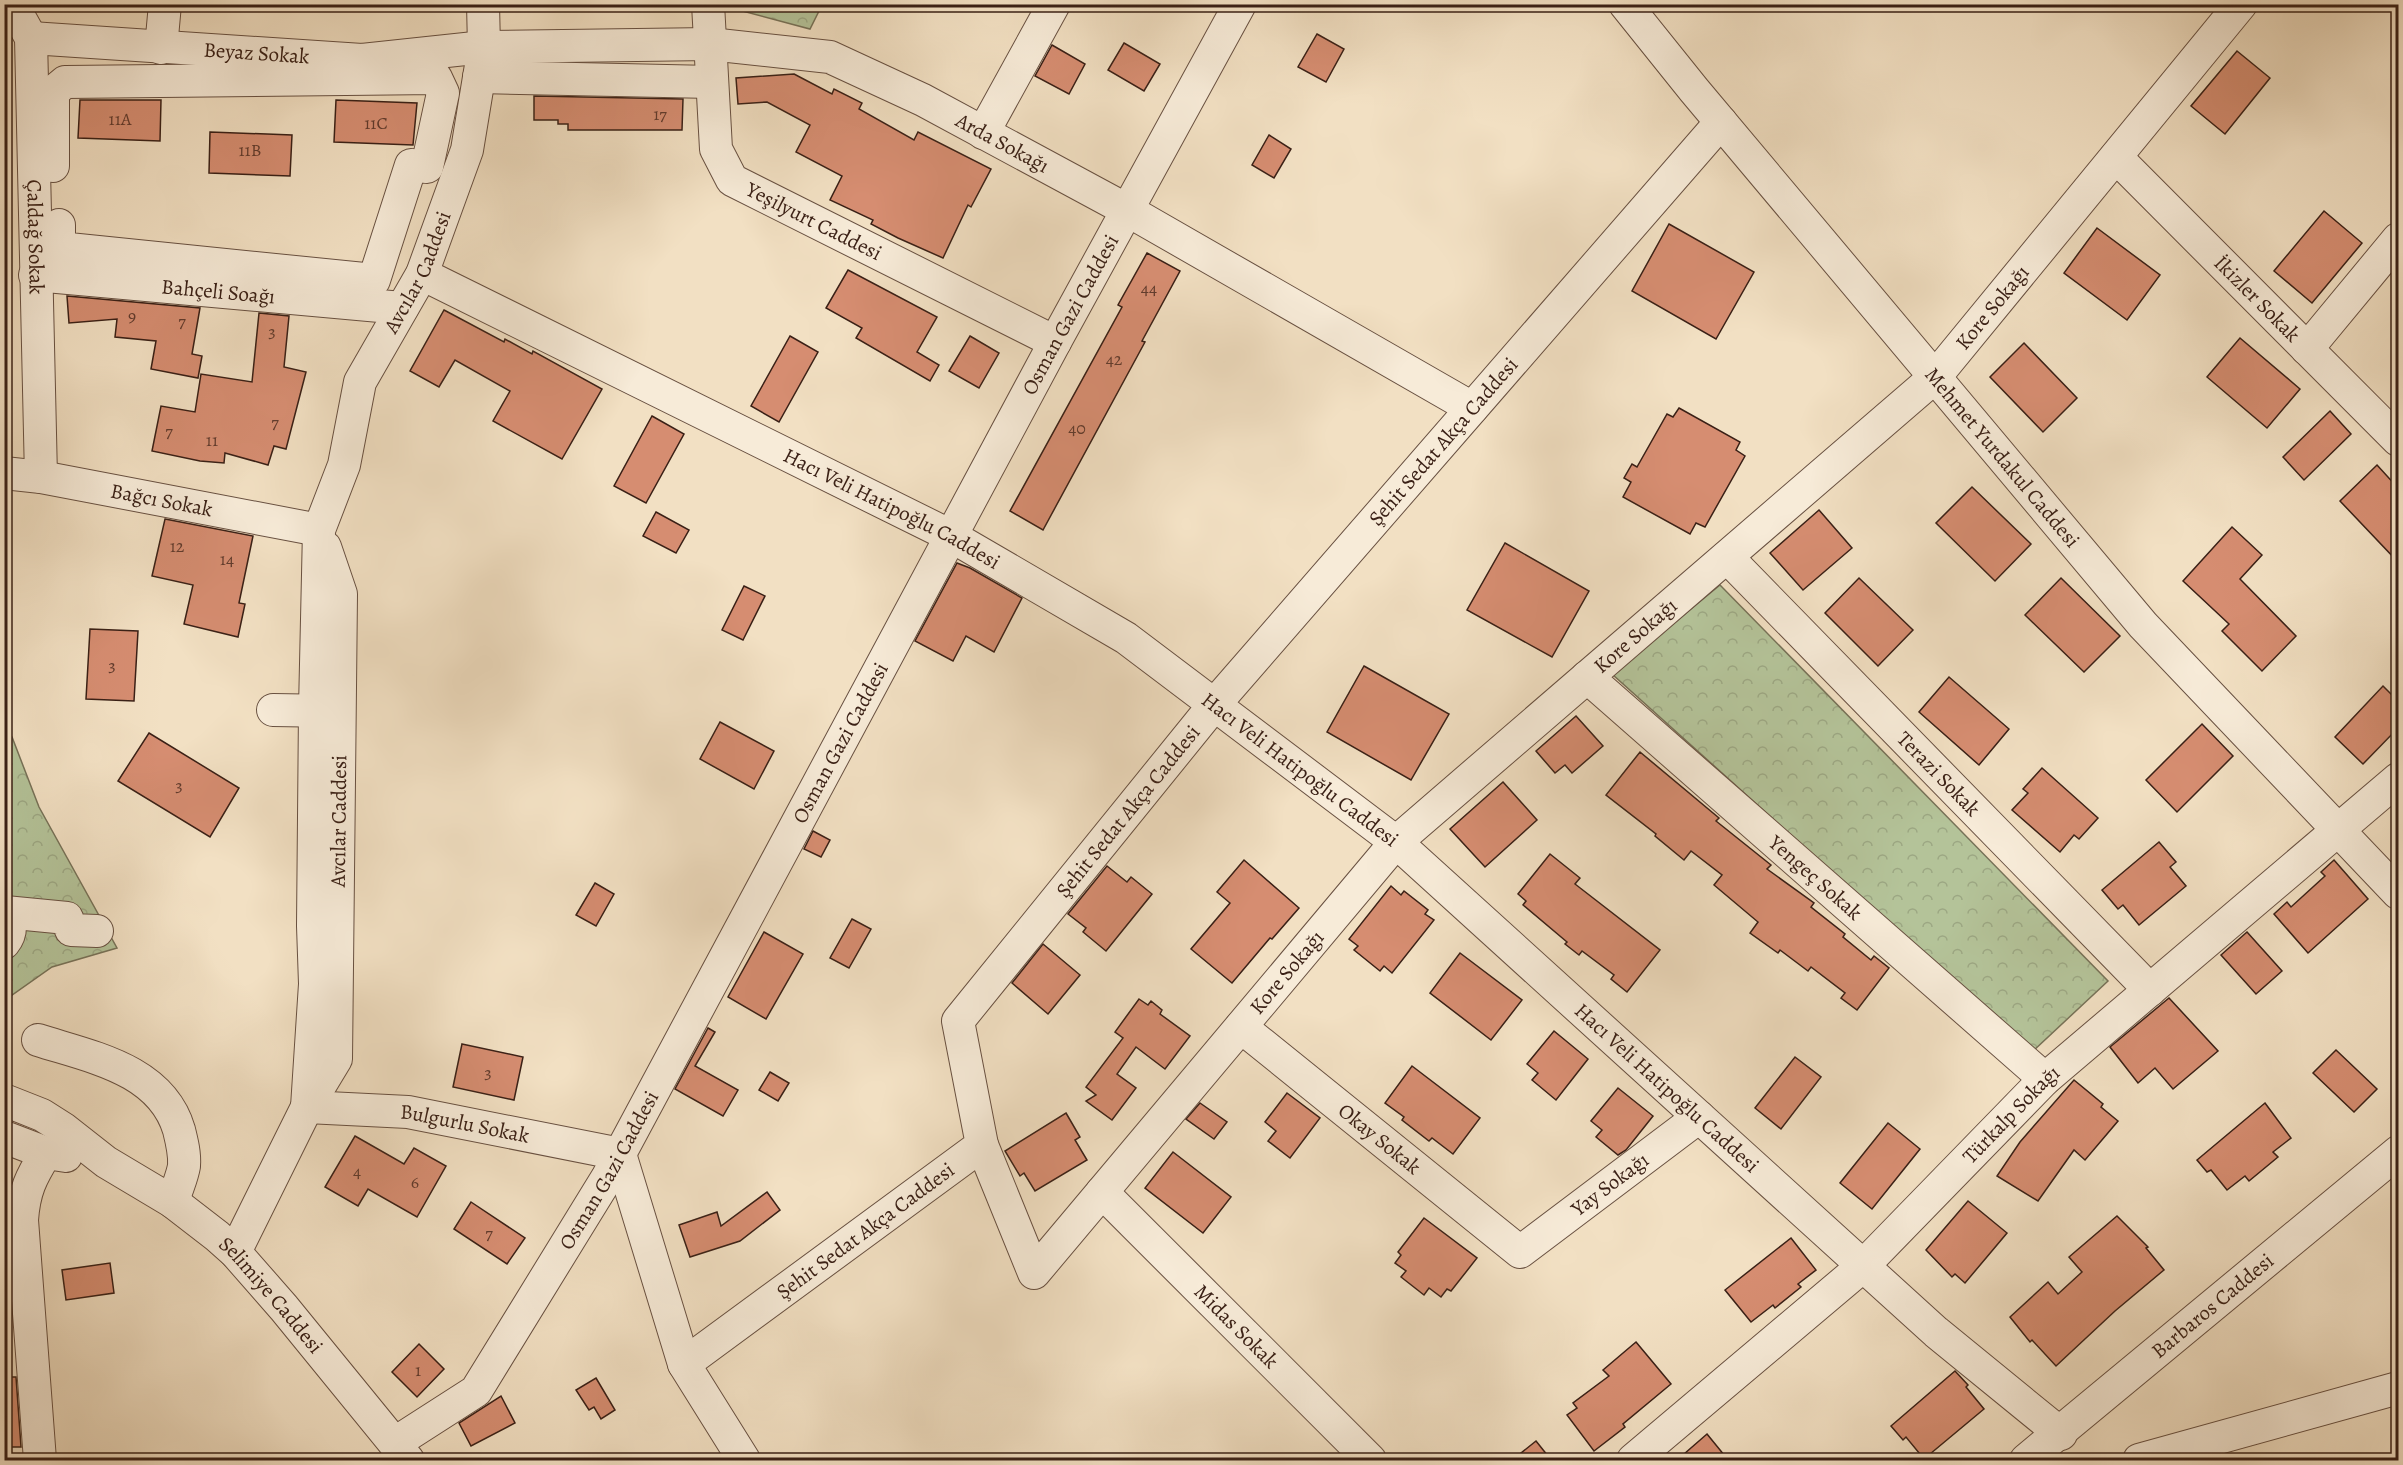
<svg xmlns="http://www.w3.org/2000/svg" width="2403" height="1465" viewBox="0 0 2403 1465" font-family="Alegreya,serif">
<style>
.forest{fill:url(#forest-crowns);stroke:#777258;stroke-width:1.5}
.building{fill:#d68d71;stroke:#3a2016;stroke-width:1.5}
.lines{fill:none;stroke-linecap:round;stroke-linejoin:round}
.minor-casing{stroke:#685041;stroke-width:34}
.minor{stroke:#f7ebd8;stroke-width:32}
.labels{text-anchor:middle;stroke-width:4.5;stroke-linejoin:round;paint-order:stroke}
.number-label{font-size:18px;fill:#613b2d}
.street-label{font-size:21px;fill:#3a2016;stroke:#f7ebd8}
</style>
<defs>
<pattern id="forest-crowns" width="20" height="18" patternUnits="userSpaceOnUse" patternTransform="scale(1.5)"><rect width="20" height="18" fill="#b4c399"/><path d="M2 6a3 3 0 1 1 6 0M12 15a3 3 0 1 1 6 0" fill="none" stroke="#9ca783"/></pattern>
</defs>
<rect width="100%" height="100%" fill="#f2e0c3"/>
<filter id="stains"><feTurbulence type="fractalNoise" baseFrequency=".00333" numOctaves="4"/><feColorMatrix values="0 0 0 0 .2 0 0 0 0 .09 0 0 0 0 .02 0 0 0 .5 -.17"/></filter>
<radialGradient id="worn" r=".72"><stop offset=".6" stop-color="#630" stop-opacity="0"/><stop offset="1" stop-color="#630" stop-opacity=".3"/></radialGradient>
<g class="forest">
<polygon points="731,5 731,4 822,5 810,29 731,8"/>
<polygon points="1720,585 2108,981 2032,1052 1612,674"/>
<polygon points="4,730 12,737 39,807 117,948 52,967 5,1000"/>
</g>
<g class="building">
<polygon points="1317,34 1344,49 1326,82 1298,67"/>
<polygon points="1124,43 1160,64 1144,91 1108,70"/>
<polygon points="1052,45 1085,64 1069,94 1035,76"/>
<polygon points="2237,51 2270,78 2225,134 2191,106"/>
<polygon points="794,74 832,94 834,89 862,103 859,109 914,140 918,132 991,169 971,207 968,205 943,258 898,238 871,224 873,220 830,200 842,176 796,152 810,125 767,102 738,104 736,78"/>
<polygon points="534,96 683,99 682,130 568,130 568,124 558,124 558,120 534,120"/>
<polygon points="80,100 161,100 160,141 78,138"/>
<polygon points="336,100 417,103 413,145 334,142"/>
<polygon points="210,132 292,135 290,176 209,173"/>
<polygon points="1269,135 1291,149 1274,178 1252,165"/>
<polygon points="2324,211 2362,243 2312,303 2274,271"/>
<polygon points="1669,224 1754,272 1716,339 1632,291"/>
<polygon points="2097,228 2160,275 2127,320 2064,273"/>
<polygon points="1147,253 1180,271 1142,341 1145,342 1043,530 1010,511 1122,307 1118,305"/>
<polygon points="848,270 937,317 917,352 939,365 930,381 856,338 862,328 826,308"/>
<polygon points="67,296 200,308 192,354 202,356 198,378 151,369 156,341 115,337 117,319 69,323"/>
<polygon points="444,310 504,342 505,339 532,354 533,351 602,389 562,459 493,421 510,391 455,360 439,387 410,371"/>
<polygon points="259,313 289,316 284,367 306,372 286,449 274,446 268,465 225,453 224,463 200,461 152,451 161,406 195,412 201,374 252,382"/>
<polygon points="790,336 818,352 779,422 751,406"/>
<polygon points="970,336 999,353 979,388 949,371"/>
<polygon points="2240,338 2300,389 2267,428 2207,377"/>
<polygon points="2024,343 2077,398 2043,432 1990,377"/>
<polygon points="1679,408 1740,442 1736,450 1745,456 1705,527 1696,523 1690,534 1623,497 1631,482 1624,478 1632,464 1637,467 1667,414 1673,417"/>
<polygon points="2330,411 2351,434 2304,480 2283,457"/>
<polygon points="652,416 684,434 646,503 614,486"/>
<polygon points="2377,465 2398,488 2398,562 2340,501"/>
<polygon points="1972,487 2031,544 1995,581 1936,523"/>
<polygon points="1819,510 1852,548 1803,590 1770,553"/>
<polygon points="656,512 689,530 676,553 643,536"/>
<polygon points="165,519 253,536 239,603 245,604 238,637 184,624 193,585 152,576"/>
<polygon points="2232,527 2262,555 2240,579 2296,636 2262,671 2222,631 2229,624 2183,581"/>
<polygon points="1505,543 1589,591 1552,657 1467,610"/>
<polygon points="957,563 970,568 1022,598 994,652 966,636 953,661 915,641"/>
<polygon points="1859,578 1913,630 1878,666 1825,613"/>
<polygon points="2061,578 2120,636 2084,672 2025,615"/>
<polygon points="744,586 765,596 743,640 722,630"/>
<polygon points="90,629 138,631 134,701 86,699"/>
<polygon points="1364,666 1449,714 1411,780 1327,732"/>
<polygon points="1949,677 2009,729 1979,765 1919,712"/>
<polygon points="2383,686 2398,701 2398,728 2363,764 2335,737"/>
<polygon points="1576,716 1603,746 1572,773 1565,765 1555,773 1536,751"/>
<polygon points="720,722 774,751 754,789 700,759"/>
<polygon points="2202,724 2233,756 2177,812 2146,780"/>
<polygon points="149,733 239,788 210,837 118,781"/>
<polygon points="1640,752 1719,818 1716,821 1771,865 1767,869 1814,903 1811,907 1845,934 1843,937 1871,960 1874,956 1889,968 1857,1010 1841,998 1845,993 1811,967 1808,971 1780,950 1778,953 1750,933 1758,922 1714,885 1722,875 1691,851 1684,860 1655,836 1656,834 1606,795"/>
<polygon points="2042,768 2098,818 2079,839 2074,835 2060,852 2012,810 2028,793 2023,789"/>
<polygon points="1503,782 1537,820 1485,867 1450,829"/>
<polygon points="813,831 830,840 821,857 804,849"/>
<polygon points="2159,842 2176,862 2170,867 2186,886 2139,925 2123,905 2118,909 2102,890"/>
<polygon points="1550,854 1580,878 1575,884 1660,950 1627,992 1611,979 1614,975 1582,951 1579,955 1565,944 1567,942 1523,905 1526,901 1518,894"/>
<polygon points="1244,860 1299,908 1272,939 1270,938 1232,983 1191,949 1230,903 1217,892"/>
<polygon points="2334,860 2368,899 2308,953 2274,914 2287,902 2291,907 2325,876 2321,872"/>
<polygon points="1107,866 1127,882 1131,877 1152,894 1106,951 1083,932 1086,928 1068,914"/>
<polygon points="595,883 614,894 596,926 576,915"/>
<polygon points="1391,886 1401,895 1404,891 1428,910 1425,914 1434,920 1392,973 1384,966 1380,971 1354,950 1358,946 1349,939"/>
<polygon points="852,919 871,929 849,968 830,958"/>
<polygon points="764,932 803,954 766,1019 728,997"/>
<polygon points="2247,932 2282,971 2256,994 2221,955"/>
<polygon points="1043,944 1080,975 1048,1014 1012,983"/>
<polygon points="1460,953 1522,1000 1491,1040 1430,993"/>
<polygon points="2169,998 2218,1051 2173,1089 2155,1068 2138,1083 2110,1047"/>
<polygon points="1139,999 1148,1005 1151,1001 1162,1010 1160,1014 1190,1036 1165,1069 1136,1047 1117,1074 1136,1088 1112,1120 1086,1101 1096,1095 1086,1087 1123,1038 1115,1032"/>
<polygon points="708,1028 715,1032 695,1066 738,1090 723,1116 675,1089"/>
<polygon points="1554,1031 1588,1059 1556,1100 1532,1080 1538,1073 1527,1064"/>
<polygon points="462,1044 523,1057 514,1100 453,1087"/>
<polygon points="2336,1050 2377,1089 2354,1112 2313,1073"/>
<polygon points="1795,1057 1821,1077 1781,1129 1755,1108"/>
<polygon points="1412,1066 1480,1118 1453,1154 1432,1138 1429,1141 1402,1120 1404,1117 1385,1103"/>
<polygon points="770,1072 789,1083 778,1101 759,1090"/>
<polygon points="2074,1080 2103,1104 2101,1107 2118,1121 2085,1160 2074,1150 2038,1201 1997,1176 2020,1142"/>
<polygon points="1618,1088 1653,1116 1626,1150 1618,1155 1596,1137 1602,1130 1591,1121"/>
<polygon points="1287,1093 1320,1118 1290,1158 1268,1141 1276,1131 1265,1122"/>
<polygon points="1200,1103 1227,1122 1214,1139 1186,1119"/>
<polygon points="2265,1103 2291,1138 2273,1152 2278,1157 2249,1181 2245,1176 2227,1190 2211,1170 2207,1172 2197,1160"/>
<polygon points="1066,1113 1080,1137 1075,1140 1087,1160 1035,1191 1024,1173 1020,1176 1005,1151"/>
<polygon points="1888,1123 1920,1149 1872,1209 1840,1183"/>
<polygon points="355,1136 404,1164 414,1148 446,1166 417,1217 368,1189 358,1206 325,1187"/>
<polygon points="1173,1152 1231,1197 1203,1233 1145,1188"/>
<polygon points="767,1192 780,1210 740,1241 690,1257 679,1225 717,1212 721,1226"/>
<polygon points="1968,1201 2007,1233 1965,1283 1955,1274 1952,1277 1926,1250"/>
<polygon points="471,1202 525,1238 507,1264 454,1229"/>
<polygon points="2117,1216 2148,1247 2146,1248 2164,1270 2115,1311 2056,1366 2032,1340 2030,1342 2010,1317 2048,1282 2058,1294 2082,1272 2069,1257"/>
<polygon points="1424,1218 1477,1258 1451,1291 1447,1289 1441,1297 1429,1288 1424,1295 1401,1277 1406,1271 1395,1263 1401,1255 1398,1252"/>
<polygon points="1791,1238 1816,1270 1798,1284 1801,1287 1775,1308 1773,1305 1751,1322 1725,1290"/>
<polygon points="110,1263 114,1293 66,1300 62,1270"/>
<polygon points="1636,1342 1671,1384 1623,1424 1625,1427 1594,1451 1567,1415 1577,1408 1573,1403 1609,1376 1603,1370"/>
<polygon points="419,1344 444,1369 417,1397 392,1372"/>
<polygon points="1955,1371 1968,1385 1966,1387 1984,1409 1924,1459 1906,1437 1903,1440 1891,1426"/>
<polygon points="4,1377 16,1377 21,1447 4,1447"/>
<polygon points="596,1378 615,1410 601,1419 594,1407 589,1410 576,1390"/>
<polygon points="501,1396 515,1423 471,1446 459,1423"/>
<polygon points="1707,1434 1729,1461 1676,1461"/>
<polygon points="1536,1441 1552,1461 1511,1461"/>
</g>
<g class="lines">
<g class="minor-casing">
<g id="minor">
<path id="s1" d="M12,4L31,38L41,477"/>
<path id="s2" d="M708,4L716,149L732,180L1055,342"/>
<path id="s3" d="M1625,4L1694,90L2143,625L2398,893"/>
<path id="s4" d="M31,38L362,60L484,47L710,44L830,57L923,100L1127,210L1472,408"/>
<polyline points="161,48 165,4"/>
<polyline points="479,77 712,82"/>
<polyline points="983,133 1054,4"/>
<path id="s5" d="M2116,157L2398,440"/>
<polyline points="53,166 53,92 65,82 436,78 443,93 427,167 411,165 374,280 59,248 59,225"/>
<path id="s6" d="M422,274L951,536L1126,638L1396,842L1936,1332L2061,1434"/>
<path id="s7" d="M35,275L402,308"/>
<polyline points="2307,349 2398,239"/>
<path id="s8" d="M4,473L41,477L319,530"/>
<path id="s9" d="M1727,557L2150,990"/>
<path id="s10" d="M1587,677L2045,1079"/>
<polyline points="273,710 336,711"/>
<path d="M4,911C12,921 12,933 4,943"/>
<polyline points="5,912 67,918 71,930 97,931"/>
<path id="s11" d="M1241,1027L1520,1252L1699,1117"/>
<path d="M38,1040C91,1057 161,1069 179,1130C182,1142 185,1154 184,1166C182,1178 176,1190 173,1202"/>
<path id="s12" d="M4,1100L42,1115L64,1129L106,1162L173,1202L217,1236L235,1252L284,1308L408,1460"/>
<path id="s13" d="M307,1107L315,984L313,926L315,709L319,530L344,465L360,382L422,274L467,150L484,47L483,4"/>
<path id="s14" d="M307,1107L408,1112L620,1154L684,1364L744,1460"/>
<polyline points="4,1137 46,1153 66,1156"/>
<path id="s15" d="M982,1145L1034,1273L1396,842L1935,377L2241,4"/>
<path id="s16" d="M1102,1192L1370,1460"/>
<path id="s17" d="M235,1252L307,1107L336,1059L341,594L325,547"/>
<path id="s18" d="M684,1364L982,1145L958,1021L1214,705L1721,122"/>
<path id="s19" d="M395,1443L476,1391L607,1178L1055,342L1240,4"/>
<path d="M40,1460L22,1220C24,1191 31,1177 46,1153"/>
<path id="s20" d="M1633,1460L1863,1266L2045,1079L2398,779"/>
<path id="s21" d="M2026,1460L2398,1152"/>
<polyline points="2139,1460 2398,1388"/>
</g>
</g>
<use href="#minor" class="minor"/>
</g>
<g class="labels">
<g class="number-label">
<text x="660" y="120">17</text>
<text x="120" y="125">11A</text>
<text x="376" y="129">11C</text>
<text x="250" y="156">11B</text>
<text x="1149" y="294">44</text>
<text x="132" y="322">9</text>
<text x="182" y="327">7</text>
<text x="272" y="337">3</text>
<text x="1114" y="365">42</text>
<text x="275" y="428">7</text>
<text x="1077" y="434">40</text>
<text x="169" y="437">7</text>
<text x="212" y="446">11</text>
<text x="177" y="552">12</text>
<text x="227" y="565">14</text>
<text x="112" y="671">3</text>
<text x="179" y="791">3</text>
<text x="488" y="1078">3</text>
<text x="357" y="1177">4</text>
<text x="415" y="1188">6</text>
<text x="489" y="1239">7</text>
<text x="418" y="1376">1</text>
</g>
<g class="street-label">
<text dy="7" stroke="none"><textPath href="#s4" startOffset="226">Beyaz Sokak</textPath></text>
<text dy="7" stroke="none"><textPath href="#s4" startOffset="994">Arda Sokağı</textPath></text>
<text dy="7" stroke="none"><textPath href="#s2" startOffset="272">Yeşilyurt Caddesi</textPath></text>
<text dy="7" stroke="none"><textPath href="#s1" startOffset="238">Çaldağ Sokak</textPath></text>
<text dy="7" stroke="none"><textPath href="#s13" startOffset="856">Avcılar Caddesi</textPath></text>
<text dy="7" stroke="none"><textPath href="#s7" startOffset="184">Bahçeli Soağı</textPath></text>
<text dy="7" stroke="none"><textPath href="#s5" startOffset="200">İkizler Sokak</textPath></text>
<text dy="7" stroke="none"><textPath href="#s15" startOffset="1503">Kore Sokağı</textPath></text>
<text dy="7" stroke="none"><textPath href="#s19" startOffset="1326">Osman Gazi Caddesi</textPath></text>
<text dy="7" stroke="none"><textPath href="#s18" startOffset="1252">Şehit Sedat Akça Caddesi</textPath></text>
<text dy="7" stroke="none"><textPath href="#s3" startOffset="590">Mehmet Yurdakul Caddesi</textPath></text>
<text dy="7" stroke="none"><textPath href="#s8" startOffset="160">Bağcı Sokak</textPath></text>
<text dy="7" stroke="none"><textPath href="#s6" startOffset="525">Hacı Veli Hatipoğlu Caddesi</textPath></text>
<text dy="7" stroke="none"><textPath href="#s15" startOffset="1017">Kore Sokağı</textPath></text>
<text dy="7" stroke="none"><textPath href="#s19" startOffset="840">Osman Gazi Caddesi</textPath></text>
<text dy="7" stroke="none"><textPath href="#s6" startOffset="1011">Hacı Veli Hatipoğlu Caddesi</textPath></text>
<text dy="7" stroke="none"><textPath href="#s9" startOffset="303">Terazi Sokak</textPath></text>
<text dy="7" stroke="none"><textPath href="#s18" startOffset="766">Şehit Sedat Akça Caddesi</textPath></text>
<text dy="7" stroke="none"><textPath href="#s17" startOffset="456">Avcılar Caddesi</textPath></text>
<text dy="7" stroke="none"><textPath href="#s10" startOffset="304">Yengeç Sokak</textPath></text>
<text dy="7" stroke="none"><textPath href="#s15" startOffset="531">Kore Sokağı</textPath></text>
<text dy="7" stroke="none"><textPath href="#s6" startOffset="1497">Hacı Veli Hatipoğlu Caddesi</textPath></text>
<text dy="7" stroke="none"><textPath href="#s20" startOffset="513">Türkalp Sokağı</textPath></text>
<text dy="7" stroke="none"><textPath href="#s14" startOffset="159">Bulgurlu Sokak</textPath></text>
<text dy="7" stroke="none"><textPath href="#s11" startOffset="178">Okay Sokak</textPath></text>
<text dy="7" stroke="none"><textPath href="#s19" startOffset="354">Osman Gazi Caddesi</textPath></text>
<text dy="7" stroke="none"><textPath href="#s11" startOffset="471">Yay Sokağı</textPath></text>
<text dy="7" stroke="none"><textPath href="#s18" startOffset="225">Şehit Sedat Akça Caddesi</textPath></text>
<text dy="7" stroke="none"><textPath href="#s12" startOffset="334">Selimiye Caddesi</textPath></text>
<text dy="7" stroke="none"><textPath href="#s21" startOffset="242">Barbaros Caddesi</textPath></text>
<text dy="7" stroke="none"><textPath href="#s16" startOffset="190">Midas Sokak</textPath></text>
</g>
</g>
<rect width="2403" height="1465" fill="none" stroke="#f2e0c3" stroke-width="24"/>
<rect x="6" y="6" width="2391" height="1453" fill="none" stroke="#3a2016" stroke-width="3"/>
<rect x="12" y="12" width="2379" height="1441" fill="none" stroke="#3a2016" stroke-width="1.5"/>
<rect width="100%" height="100%" filter="url(#stains)"/>
<rect width="100%" height="100%" fill="url(#worn)"/>
</svg>
